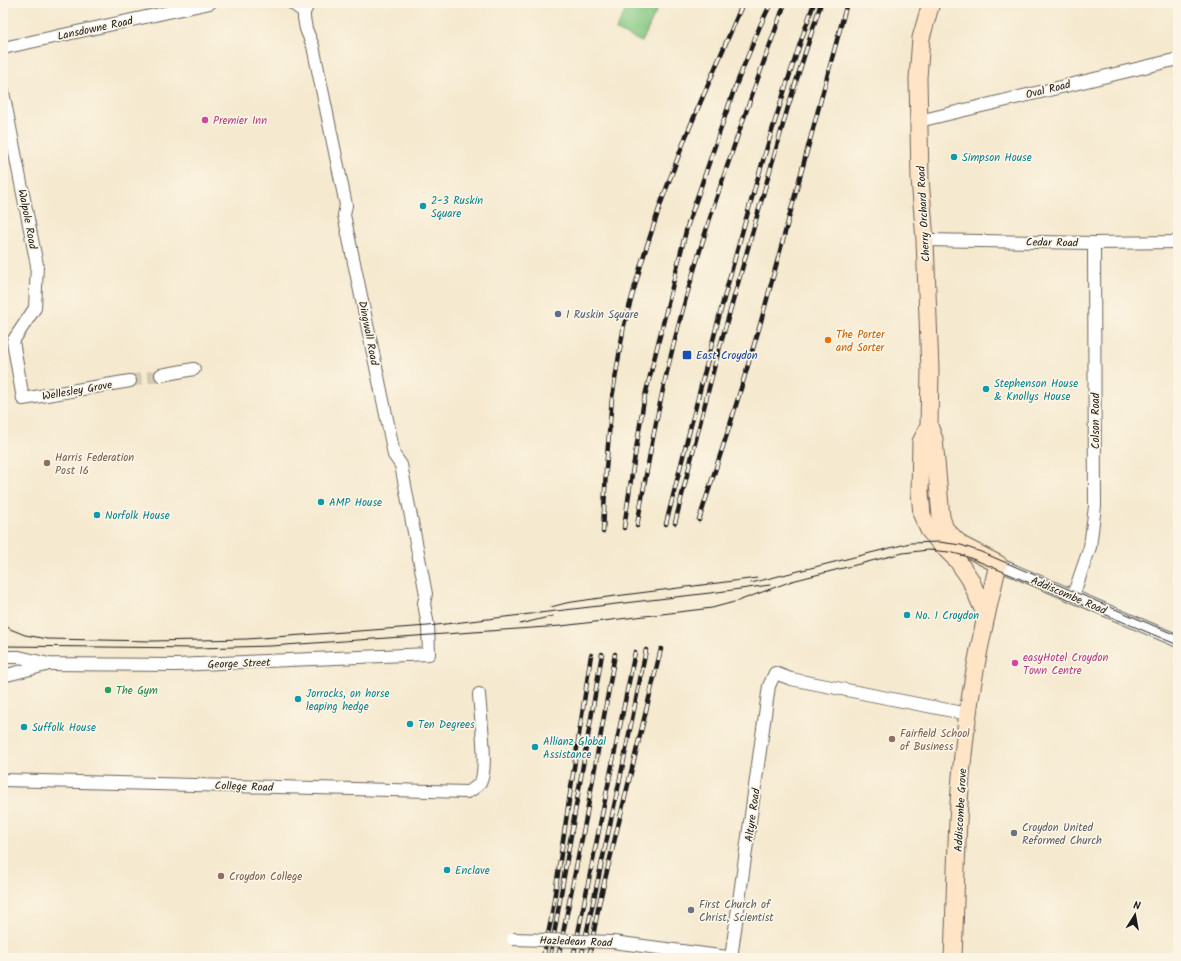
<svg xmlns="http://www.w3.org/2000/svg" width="1181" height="961" viewBox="0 0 1181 961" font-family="Kalam,sans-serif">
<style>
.garden{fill:#80c681;stroke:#4e714e}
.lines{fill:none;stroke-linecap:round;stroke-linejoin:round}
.street-tunnel{stroke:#d4cab4;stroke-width:12;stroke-dasharray:12 6;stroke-linecap:butt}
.street-casing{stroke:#68645b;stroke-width:14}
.secondary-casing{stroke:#68645b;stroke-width:19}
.street{stroke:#fff;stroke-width:12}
.secondary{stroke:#ffe4c6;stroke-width:17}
.tram{stroke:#1c1c1c;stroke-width:1}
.rail-casing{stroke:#1c1c1c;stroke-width:4.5}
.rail{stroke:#fcf5e5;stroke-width:3;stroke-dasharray:9;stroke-linecap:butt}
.street-bridge-casing{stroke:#68645b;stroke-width:14;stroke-linecap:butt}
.street-bridge{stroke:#fff;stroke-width:12}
.hotel-dot{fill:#d1479c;stroke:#fcf5e5;stroke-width:1.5}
.culture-dot{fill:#0f9aa8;stroke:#fcf5e5;stroke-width:1.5}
.service-dot{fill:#5c6f8a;stroke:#fcf5e5;stroke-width:1.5}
.food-dot{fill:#e8710a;stroke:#fcf5e5;stroke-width:1.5}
.transit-dot{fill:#1a4fb4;stroke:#fcf5e5;stroke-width:1.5}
.education-dot{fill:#8d6e63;stroke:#fcf5e5;stroke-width:1.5}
.leisure-dot{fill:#2e9e5b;stroke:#fcf5e5;stroke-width:1.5}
.worship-dot{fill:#6b7280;stroke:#fcf5e5;stroke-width:1.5}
.labels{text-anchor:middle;stroke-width:3.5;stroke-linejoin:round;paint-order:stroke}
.street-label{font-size:11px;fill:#1c1c1c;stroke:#fcf5e5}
.hotel-label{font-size:11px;fill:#b23c85;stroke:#fcf5e5;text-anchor:start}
.culture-label{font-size:11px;fill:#0d838f;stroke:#fcf5e5;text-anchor:start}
.service-label{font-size:11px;fill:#4e5e75;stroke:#fcf5e5;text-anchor:start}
.food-label{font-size:11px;fill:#c56008;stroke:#fcf5e5;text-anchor:start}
.transit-label{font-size:11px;fill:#164399;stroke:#fcf5e5;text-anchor:start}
.education-label{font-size:11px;fill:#785e54;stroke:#fcf5e5;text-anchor:start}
.leisure-label{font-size:11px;fill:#27864d;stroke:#fcf5e5;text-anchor:start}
.worship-label{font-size:11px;fill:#5b616d;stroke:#fcf5e5;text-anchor:start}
</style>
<rect width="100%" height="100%" fill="#fcf5e5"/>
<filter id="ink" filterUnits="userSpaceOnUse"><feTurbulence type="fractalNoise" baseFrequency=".025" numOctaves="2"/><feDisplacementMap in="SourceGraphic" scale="8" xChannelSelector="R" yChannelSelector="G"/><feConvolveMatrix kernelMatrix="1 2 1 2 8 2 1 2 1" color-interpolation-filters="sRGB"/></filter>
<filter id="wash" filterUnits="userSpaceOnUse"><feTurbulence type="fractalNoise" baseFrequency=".012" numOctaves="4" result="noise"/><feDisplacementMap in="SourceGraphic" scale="16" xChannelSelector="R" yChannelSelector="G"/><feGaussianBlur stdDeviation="0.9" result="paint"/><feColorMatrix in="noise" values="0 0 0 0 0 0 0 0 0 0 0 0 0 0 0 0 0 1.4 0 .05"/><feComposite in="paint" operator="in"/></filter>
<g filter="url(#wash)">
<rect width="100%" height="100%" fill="#f5e9cf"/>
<polygon class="garden" points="629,3 660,3 642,42 616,30"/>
</g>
<g filter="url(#ink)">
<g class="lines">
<polyline class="street-tunnel" points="130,381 161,375"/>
<g class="street-casing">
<g id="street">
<polyline points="292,3 304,12"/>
<polyline points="3,48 210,3"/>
<polyline points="3,92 37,265 35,308 13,341 23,399 130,381"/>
<polyline points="919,121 1178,59"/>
<polyline points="925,240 1094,243 1178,242"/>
<polyline points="161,375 194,369"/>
<polyline points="998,564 1178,641"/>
<polyline points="1073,596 1090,547 1095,506 1094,243"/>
<polyline points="3,657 19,657 49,664 176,665 429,654 428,626 424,603 426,594 401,465 394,455 388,424 344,215 346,205 313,46 306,29 304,18 304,12 309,3"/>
<polyline points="3,676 46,665"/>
<path d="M3,780L467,792C472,790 478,786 481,781C488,766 480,713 479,694"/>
<polyline points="613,942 735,958"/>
<polyline points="731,958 769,686 775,673 791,679 968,714"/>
</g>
</g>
<g class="secondary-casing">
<g id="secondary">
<polyline points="931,3 921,38 918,78 920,179 925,240 930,370 929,426 921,442 920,492 922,515 929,530 939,542 957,560 970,579 986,616"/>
<path d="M929,426L934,439L941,517L945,529L961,545L998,564C984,624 970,685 964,746C956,816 956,887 953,958"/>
</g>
</g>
<use href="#street" class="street"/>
<use href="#secondary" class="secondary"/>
<g class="tram">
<polyline points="751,583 910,543 939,542 961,545 981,552 1178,636"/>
<polyline points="551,607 566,603 600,598 757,578"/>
<polyline points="3,623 10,629 25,635 48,639 152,641 247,639 428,626 710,593 770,585"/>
<polyline points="520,624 553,616"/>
<polyline points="3,646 198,648 271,646 561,626 712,608 738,601 792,581 903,553 928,550 949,552 965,556 980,562 1178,645"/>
</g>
<g class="rail-casing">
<g id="rail">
<polyline points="699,520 730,425 760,325 847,3"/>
<polyline points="675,523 715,364 788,107 821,3"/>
<path d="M666,524C710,349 754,173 814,3"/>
<path d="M637,526C648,463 659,401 675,339C704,225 745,114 785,3"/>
<polyline points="624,528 631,480 644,400 687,227 734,90 760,26 771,3"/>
<polyline points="603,532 606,469 612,398 624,325 642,261 662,200 686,136 743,3"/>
<polyline points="543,958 551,920 591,655"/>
<polyline points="550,958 602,654"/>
<polyline points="558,958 586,818 615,654"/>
<polyline points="573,958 635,652"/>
<polyline points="581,958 621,774 646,650"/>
<polyline points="589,958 599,904 661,649"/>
</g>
</g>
<use href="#rail" class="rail"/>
<g class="street-bridge-casing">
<polyline id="street-bridge" points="513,939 613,942"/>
</g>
<use href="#street-bridge" class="street-bridge"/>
</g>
</g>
<g class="hotel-dot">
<circle cx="205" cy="120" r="4"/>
<circle cx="1015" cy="663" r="4"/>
</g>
<g class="culture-dot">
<circle cx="954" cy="157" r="4"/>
<circle cx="423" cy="206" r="4"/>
<circle cx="986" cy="389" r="4"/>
<circle cx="321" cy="502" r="4"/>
<circle cx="97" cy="515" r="4"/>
<circle cx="907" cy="615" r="4"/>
<circle cx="298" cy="699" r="4"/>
<circle cx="410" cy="724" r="4"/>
<circle cx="24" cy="727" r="4"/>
<circle cx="535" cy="747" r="4"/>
<circle cx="447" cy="870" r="4"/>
</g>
<circle class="service-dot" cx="558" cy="314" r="4"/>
<circle class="food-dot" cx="828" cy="340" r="4"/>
<rect class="transit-dot" x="682" y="350" width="10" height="10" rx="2"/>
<g class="education-dot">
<circle cx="47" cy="463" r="4"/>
<circle cx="892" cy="739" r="4"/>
<circle cx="221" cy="876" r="4"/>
</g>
<circle class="leisure-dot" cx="108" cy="690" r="4"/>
<g class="worship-dot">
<circle cx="1014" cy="833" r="4"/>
<circle cx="691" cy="910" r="4"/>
</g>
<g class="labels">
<g class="street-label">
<text transform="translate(95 28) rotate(-12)" y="4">Lansdowne Road</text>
<text transform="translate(1048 89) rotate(-14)" y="4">Oval Road</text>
<text transform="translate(923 214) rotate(-93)" y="4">Cherry Orchard Road</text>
<text transform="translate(28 219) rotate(79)" y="4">Walpole Road</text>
<text transform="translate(1052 242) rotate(1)" y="4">Cedar Road</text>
<text transform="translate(369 333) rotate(79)" y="4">Dingwall Road</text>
<text transform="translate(77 390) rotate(-10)" y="4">Wellesley Grove</text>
<text transform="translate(1095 421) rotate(-90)" y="4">Colson Road</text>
<text transform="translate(1069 595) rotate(23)" y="4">Addiscombe Road</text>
<text transform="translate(239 663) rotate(-2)" y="4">George Street</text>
<text transform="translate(244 786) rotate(2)" y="4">College Road</text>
<text transform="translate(960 810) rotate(-87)" y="4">Addiscombe Grove</text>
<text transform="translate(752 815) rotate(-82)" y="4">Altyre Road</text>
<text transform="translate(576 941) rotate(2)" y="4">Hazledean Road</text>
</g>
<g class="hotel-label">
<text x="213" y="124">Premier Inn</text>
<text x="1023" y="661">easyHotel Croydon<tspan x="1023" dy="13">Town Centre</tspan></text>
</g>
<g class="culture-label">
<text x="962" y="161">Simpson House</text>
<text x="431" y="204">2-3 Ruskin<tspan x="431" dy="13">Square</tspan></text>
<text x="994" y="387">Stephenson House<tspan x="994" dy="13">&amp; Knollys House</tspan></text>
<text x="329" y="506">AMP House</text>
<text x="105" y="519">Norfolk House</text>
<text x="915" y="619">No. 1 Croydon</text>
<text x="306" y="697">Jorrocks, on horse<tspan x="306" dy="13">leaping hedge</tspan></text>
<text x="418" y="728">Ten Degrees</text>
<text x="32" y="731">Suffolk House</text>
<text x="543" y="745">Allianz Global<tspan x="543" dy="13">Assistance</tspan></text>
<text x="455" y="874">Enclave</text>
</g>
<g class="service-label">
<text x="566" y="318">1 Ruskin Square</text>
</g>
<g class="food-label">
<text x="836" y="338">The Porter<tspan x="836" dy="13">and Sorter</tspan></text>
</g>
<g class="transit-label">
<text x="696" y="359">East Croydon</text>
</g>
<g class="education-label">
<text x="55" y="461">Harris Federation<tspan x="55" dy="13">Post 16</tspan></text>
<text x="900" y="737">Fairfield School<tspan x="900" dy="13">of Business</tspan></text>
<text x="229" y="880">Croydon College</text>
</g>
<g class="leisure-label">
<text x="116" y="694">The Gym</text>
</g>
<g class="worship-label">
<text x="1022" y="831">Croydon United<tspan x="1022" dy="13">Reformed Church</tspan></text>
<text x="699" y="908">First Church of<tspan x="699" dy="13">Christ, Scientist</tspan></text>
</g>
</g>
<rect width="1181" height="961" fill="none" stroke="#fcf5e5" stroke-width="16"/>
<g transform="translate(1135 915) rotate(11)" stroke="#fcf5e5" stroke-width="3" paint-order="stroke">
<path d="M0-3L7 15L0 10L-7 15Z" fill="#1c1c1c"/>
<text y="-6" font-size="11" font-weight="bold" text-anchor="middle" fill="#1c1c1c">N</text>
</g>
</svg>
